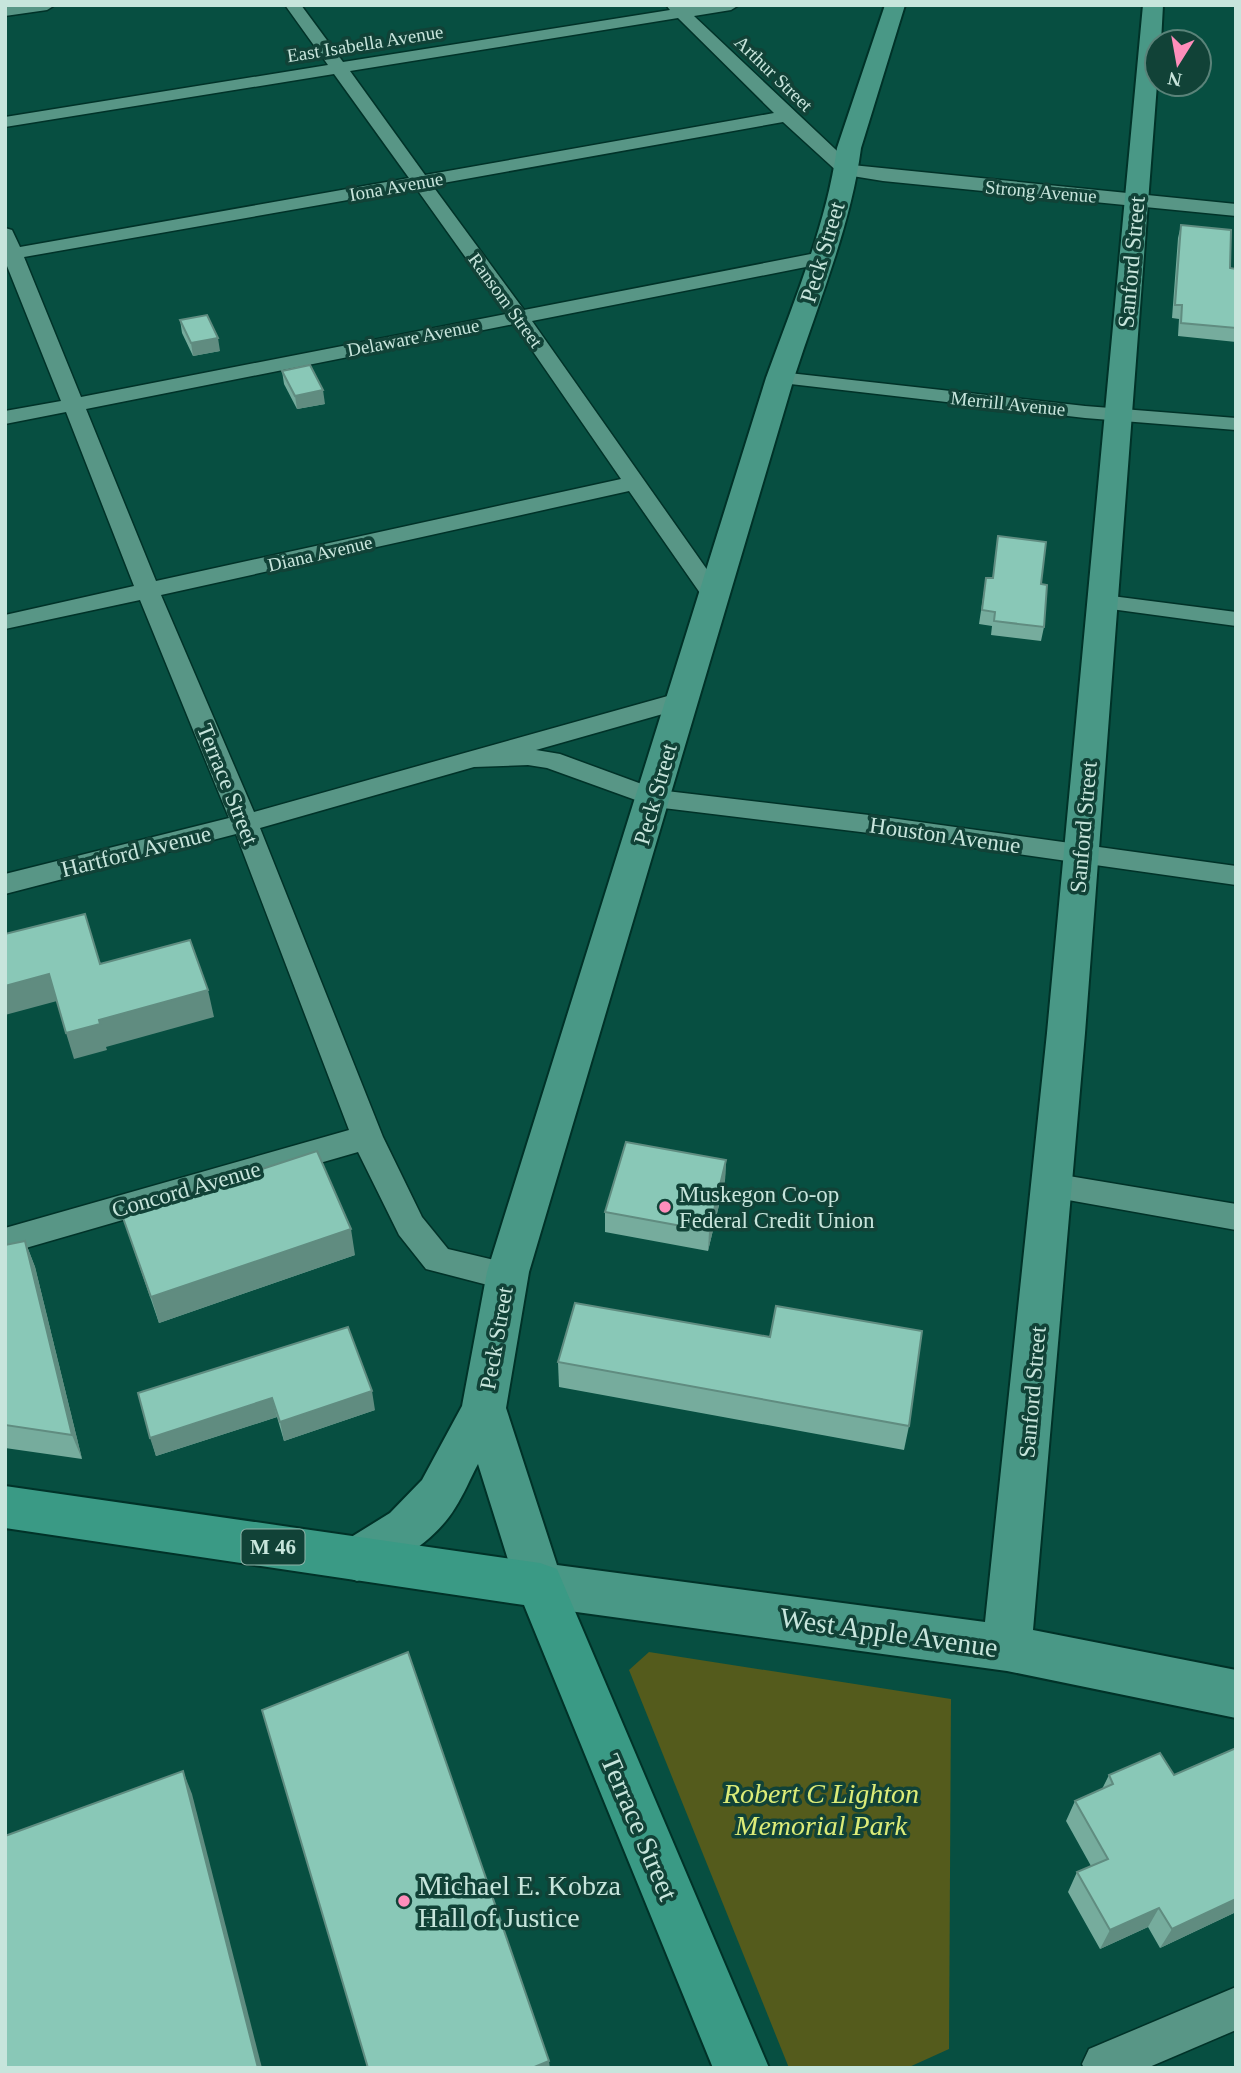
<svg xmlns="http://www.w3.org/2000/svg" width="1241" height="2073" viewBox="0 0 1241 2073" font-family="'Times New Roman',serif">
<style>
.green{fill:#545b1c}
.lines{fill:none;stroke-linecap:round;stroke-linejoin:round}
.street-casing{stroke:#003228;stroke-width:3}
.secondary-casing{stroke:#003228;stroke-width:4}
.primary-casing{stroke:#003228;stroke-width:4}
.street{fill:#589686;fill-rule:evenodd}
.secondary{fill:#499886;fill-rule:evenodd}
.primary{fill:#3a9a85;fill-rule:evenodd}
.wall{fill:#76ac9d}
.shaded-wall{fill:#608c80}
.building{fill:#89c8b7;stroke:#608c80;stroke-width:2}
.poi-dot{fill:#fe8ebb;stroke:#114237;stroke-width:2.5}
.labels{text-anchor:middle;stroke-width:7;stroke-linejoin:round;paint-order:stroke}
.far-street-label{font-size:19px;fill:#c7e5dc;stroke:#114237}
.shield{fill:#114237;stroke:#90b4aa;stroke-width:2}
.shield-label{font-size:21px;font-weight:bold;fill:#c7e5dc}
.street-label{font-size:23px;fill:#c7e5dc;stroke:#114237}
.poi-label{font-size:23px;fill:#c7e5dc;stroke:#114237;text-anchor:start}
.near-street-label{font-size:28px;fill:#c7e5dc;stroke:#114237}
.near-park-label{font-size:28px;font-style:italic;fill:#ddec78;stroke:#114237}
.near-poi-label{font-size:28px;fill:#c7e5dc;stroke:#114237;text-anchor:start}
</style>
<rect width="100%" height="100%" fill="#074f41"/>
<polygon class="green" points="649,1652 951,1699 949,2049 907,2068 789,2068 629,1670"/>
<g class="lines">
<g class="street-casing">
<g id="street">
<polygon points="55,5 47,10 5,16 5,6"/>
<path d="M285,5H301L343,62L670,10L666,5L686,7L739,5L731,10L694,16L852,165L1236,204V216L883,181L840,174L783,122L432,185L524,310L821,252L831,258L821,264L532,321L727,598L723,603L715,605L707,603L629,491L161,595L254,812L682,692L691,694L695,700L691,706L536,750L560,754L658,790L869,815L1236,866V885L869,833L655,807L547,768L528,765L474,767L260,828L383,1137L422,1217L448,1249L519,1266L523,1276L519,1286L507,1290L426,1269L399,1235L358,1152L5,1254V1228L349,1130L236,834L5,894V874L229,818L140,600L5,629V615L134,586L66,412L5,424V411L61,401L5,261V228L12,230L20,247L409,178L334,74L5,127V117L328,65ZM678,18L774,113L425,175L350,71ZM416,188L506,314L81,397L24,257ZM514,324L621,479L156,581L86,409Z"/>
<polygon points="780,372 1085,406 1236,418 1236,430 1085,418 773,382 770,378 773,374"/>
<polygon points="1104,595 1236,612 1236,626 1096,607 1092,602 1096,597"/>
<polygon points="1051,1173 1236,1204 1236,1230 1040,1195 1035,1186 1040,1177"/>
<polygon points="1236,1987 1236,2030 1147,2068 1084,2068 1082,2064 1089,2049"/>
</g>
</g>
<g class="secondary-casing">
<path id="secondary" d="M885,5H905L861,148C851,226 818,303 794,378L529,1272L506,1408L557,1565L985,1622L1047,1033L1143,5H1163L1161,42H1157V84L1085,1033L1033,1630L1236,1670V1718L1007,1671L540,1607L523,1601L516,1585L478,1464C470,1479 464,1494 455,1508C435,1541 393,1567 357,1581L340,1574L333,1559L340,1544L390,1513L422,1480L462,1406L487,1272L766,378C793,303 826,227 837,148Z"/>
</g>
<g class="primary-casing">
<polygon id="primary" points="5,1486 540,1563 557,1569 769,2068 713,2068 524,1605 5,1528"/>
</g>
<use href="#street" class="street"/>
<use href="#secondary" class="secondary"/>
<use href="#primary" class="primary"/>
</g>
<g class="wall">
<polygon points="1181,225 1230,268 1236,269 1236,342 1178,336 1179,319 1172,318 1178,238"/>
<polygon points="180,320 220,351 193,356 182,333"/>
<polygon points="282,371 325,404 297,409 284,384"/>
<polygon points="986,578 1041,584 1044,627 1041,641 991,635 992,626 979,624"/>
<polygon points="726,1160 725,1180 708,1251 605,1232 605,1212"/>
<polygon points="122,1215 355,1255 159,1323"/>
<polygon points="25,1241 35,1267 82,1459 5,1448 5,1245"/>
<polygon points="558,1362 909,1426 904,1450 559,1387"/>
<polygon points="138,1393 375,1410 284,1441 277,1417 156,1456"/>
<polygon points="1109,1775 1174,1775 1236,1912 1160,1948 1148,1927 1100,1949 1068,1892 1077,1872 1091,1866 1066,1821 1075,1801 1102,1789"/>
</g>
<g class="shaded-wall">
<polygon points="218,338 220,351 193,356 191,343"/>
<polygon points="323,390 325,404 297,409 295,396"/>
<polygon points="49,974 57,1001 5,1015 5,986"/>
<polygon points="208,990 214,1017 106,1047 107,1050 74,1059 66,1033 99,1020"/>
<polygon points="726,1160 725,1180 708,1251 709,1231"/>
<polygon points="351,1229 355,1255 159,1323 151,1297"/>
<polygon points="25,1241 35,1267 82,1459 72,1435"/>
<polygon points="372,1391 375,1410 284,1441 280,1422"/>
<polygon points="272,1398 277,1417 156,1456 150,1438"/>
<polygon points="183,1771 192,1794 262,2068 258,2068"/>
<polygon points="1236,1899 1236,1912 1160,1948 1172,1929"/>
<polygon points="1159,1908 1148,1927 1100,1949 1110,1930"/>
<polygon points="549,2061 550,2068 532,2068"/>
</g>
<g class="building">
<polygon points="1181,225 1231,230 1230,268 1236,269 1236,328 1181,323 1182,305 1175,305"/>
<polygon points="207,315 218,338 191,343 180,320"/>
<polygon points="310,365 323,390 295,396 282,371"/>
<polygon points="998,536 1046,542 1041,584 1047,585 1044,627 994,621 995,612 982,610 986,578 993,578"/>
<polygon points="85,914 100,964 190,940 208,990 99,1020 100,1024 66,1033 49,974 5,986 5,934"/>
<polygon points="626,1142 726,1160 709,1231 605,1212"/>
<polygon points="317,1151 351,1229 151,1297 122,1215"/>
<polygon points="25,1241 72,1435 5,1425 5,1245"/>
<polygon points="575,1303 770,1337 776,1306 922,1331 909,1426 558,1362"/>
<polygon points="348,1327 372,1391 280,1422 272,1398 150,1438 138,1393"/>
<polygon points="408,1652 549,2061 532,2068 368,2068 262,1710"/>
<polygon points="1236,1748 1236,1899 1172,1929 1159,1908 1110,1930 1077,1872 1108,1859 1075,1801 1113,1784 1109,1775 1160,1753 1174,1775"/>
<polygon points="183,1771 258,2068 5,2068 5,1836"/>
</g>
<g class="poi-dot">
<circle cx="665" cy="1207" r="7"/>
<circle cx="404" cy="1901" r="7"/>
</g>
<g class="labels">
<g class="far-street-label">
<text transform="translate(365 43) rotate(-9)" y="7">East Isabella Avenue</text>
<text transform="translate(774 73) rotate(44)" y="7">Arthur Street</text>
<text transform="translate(396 186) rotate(-10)" y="7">Iona Avenue</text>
<text transform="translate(1041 191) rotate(5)" y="7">Strong Avenue</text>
<text transform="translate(506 300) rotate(54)" y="7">Ransom Street</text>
<text transform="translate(413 337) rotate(-11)" y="7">Delaware Avenue</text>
<text transform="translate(1008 403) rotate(6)" y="7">Merrill Avenue</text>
<text transform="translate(320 553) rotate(-13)" y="7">Diana Avenue</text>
</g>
<rect class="shield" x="241.5" y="1529.5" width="63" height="35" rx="5"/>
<g class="shield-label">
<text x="273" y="1554">M 46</text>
</g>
<g class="street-label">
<text transform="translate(822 252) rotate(-73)" y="8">Peck Street</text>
<text transform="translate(1131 262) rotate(-85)" y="8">Sanford Street</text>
<text transform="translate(228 784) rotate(68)" y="8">Terrace Street</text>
<text transform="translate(655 794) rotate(-74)" y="8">Peck Street</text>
<text transform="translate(1083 827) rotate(-85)" y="8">Sanford Street</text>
<text transform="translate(945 835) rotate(8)" y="8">Houston Avenue</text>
<text transform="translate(136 851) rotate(-14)" y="8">Hartford Avenue</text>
<text transform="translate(186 1189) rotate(-16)" y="8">Concord Avenue</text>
<text transform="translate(496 1338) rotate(-80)" y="8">Peck Street</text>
<text transform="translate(1032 1392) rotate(-85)" y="8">Sanford Street</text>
</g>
<g class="poi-label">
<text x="679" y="1202">Muskegon Co-op<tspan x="679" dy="26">Federal Credit Union</tspan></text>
</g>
<g class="near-street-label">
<text transform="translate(889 1632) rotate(8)" y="10">West Apple Avenue</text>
<text transform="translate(640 1827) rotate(67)" y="10">Terrace Street</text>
</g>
<g class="near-park-label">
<text x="821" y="1803">Robert C Lighton<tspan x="821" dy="32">Memorial Park</tspan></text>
</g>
<g class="near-poi-label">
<text x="418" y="1895">Michael E. Kobza<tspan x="418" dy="32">Hall of Justice</tspan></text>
</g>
</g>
<rect width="1241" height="2073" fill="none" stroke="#c7e5dc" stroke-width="14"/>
<g transform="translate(1178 63) rotate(191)"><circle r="33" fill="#114237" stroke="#5a8379" stroke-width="2"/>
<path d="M0-5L12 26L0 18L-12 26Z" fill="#fe8ebb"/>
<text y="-10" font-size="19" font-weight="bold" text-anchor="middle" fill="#c7e5dc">N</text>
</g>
</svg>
